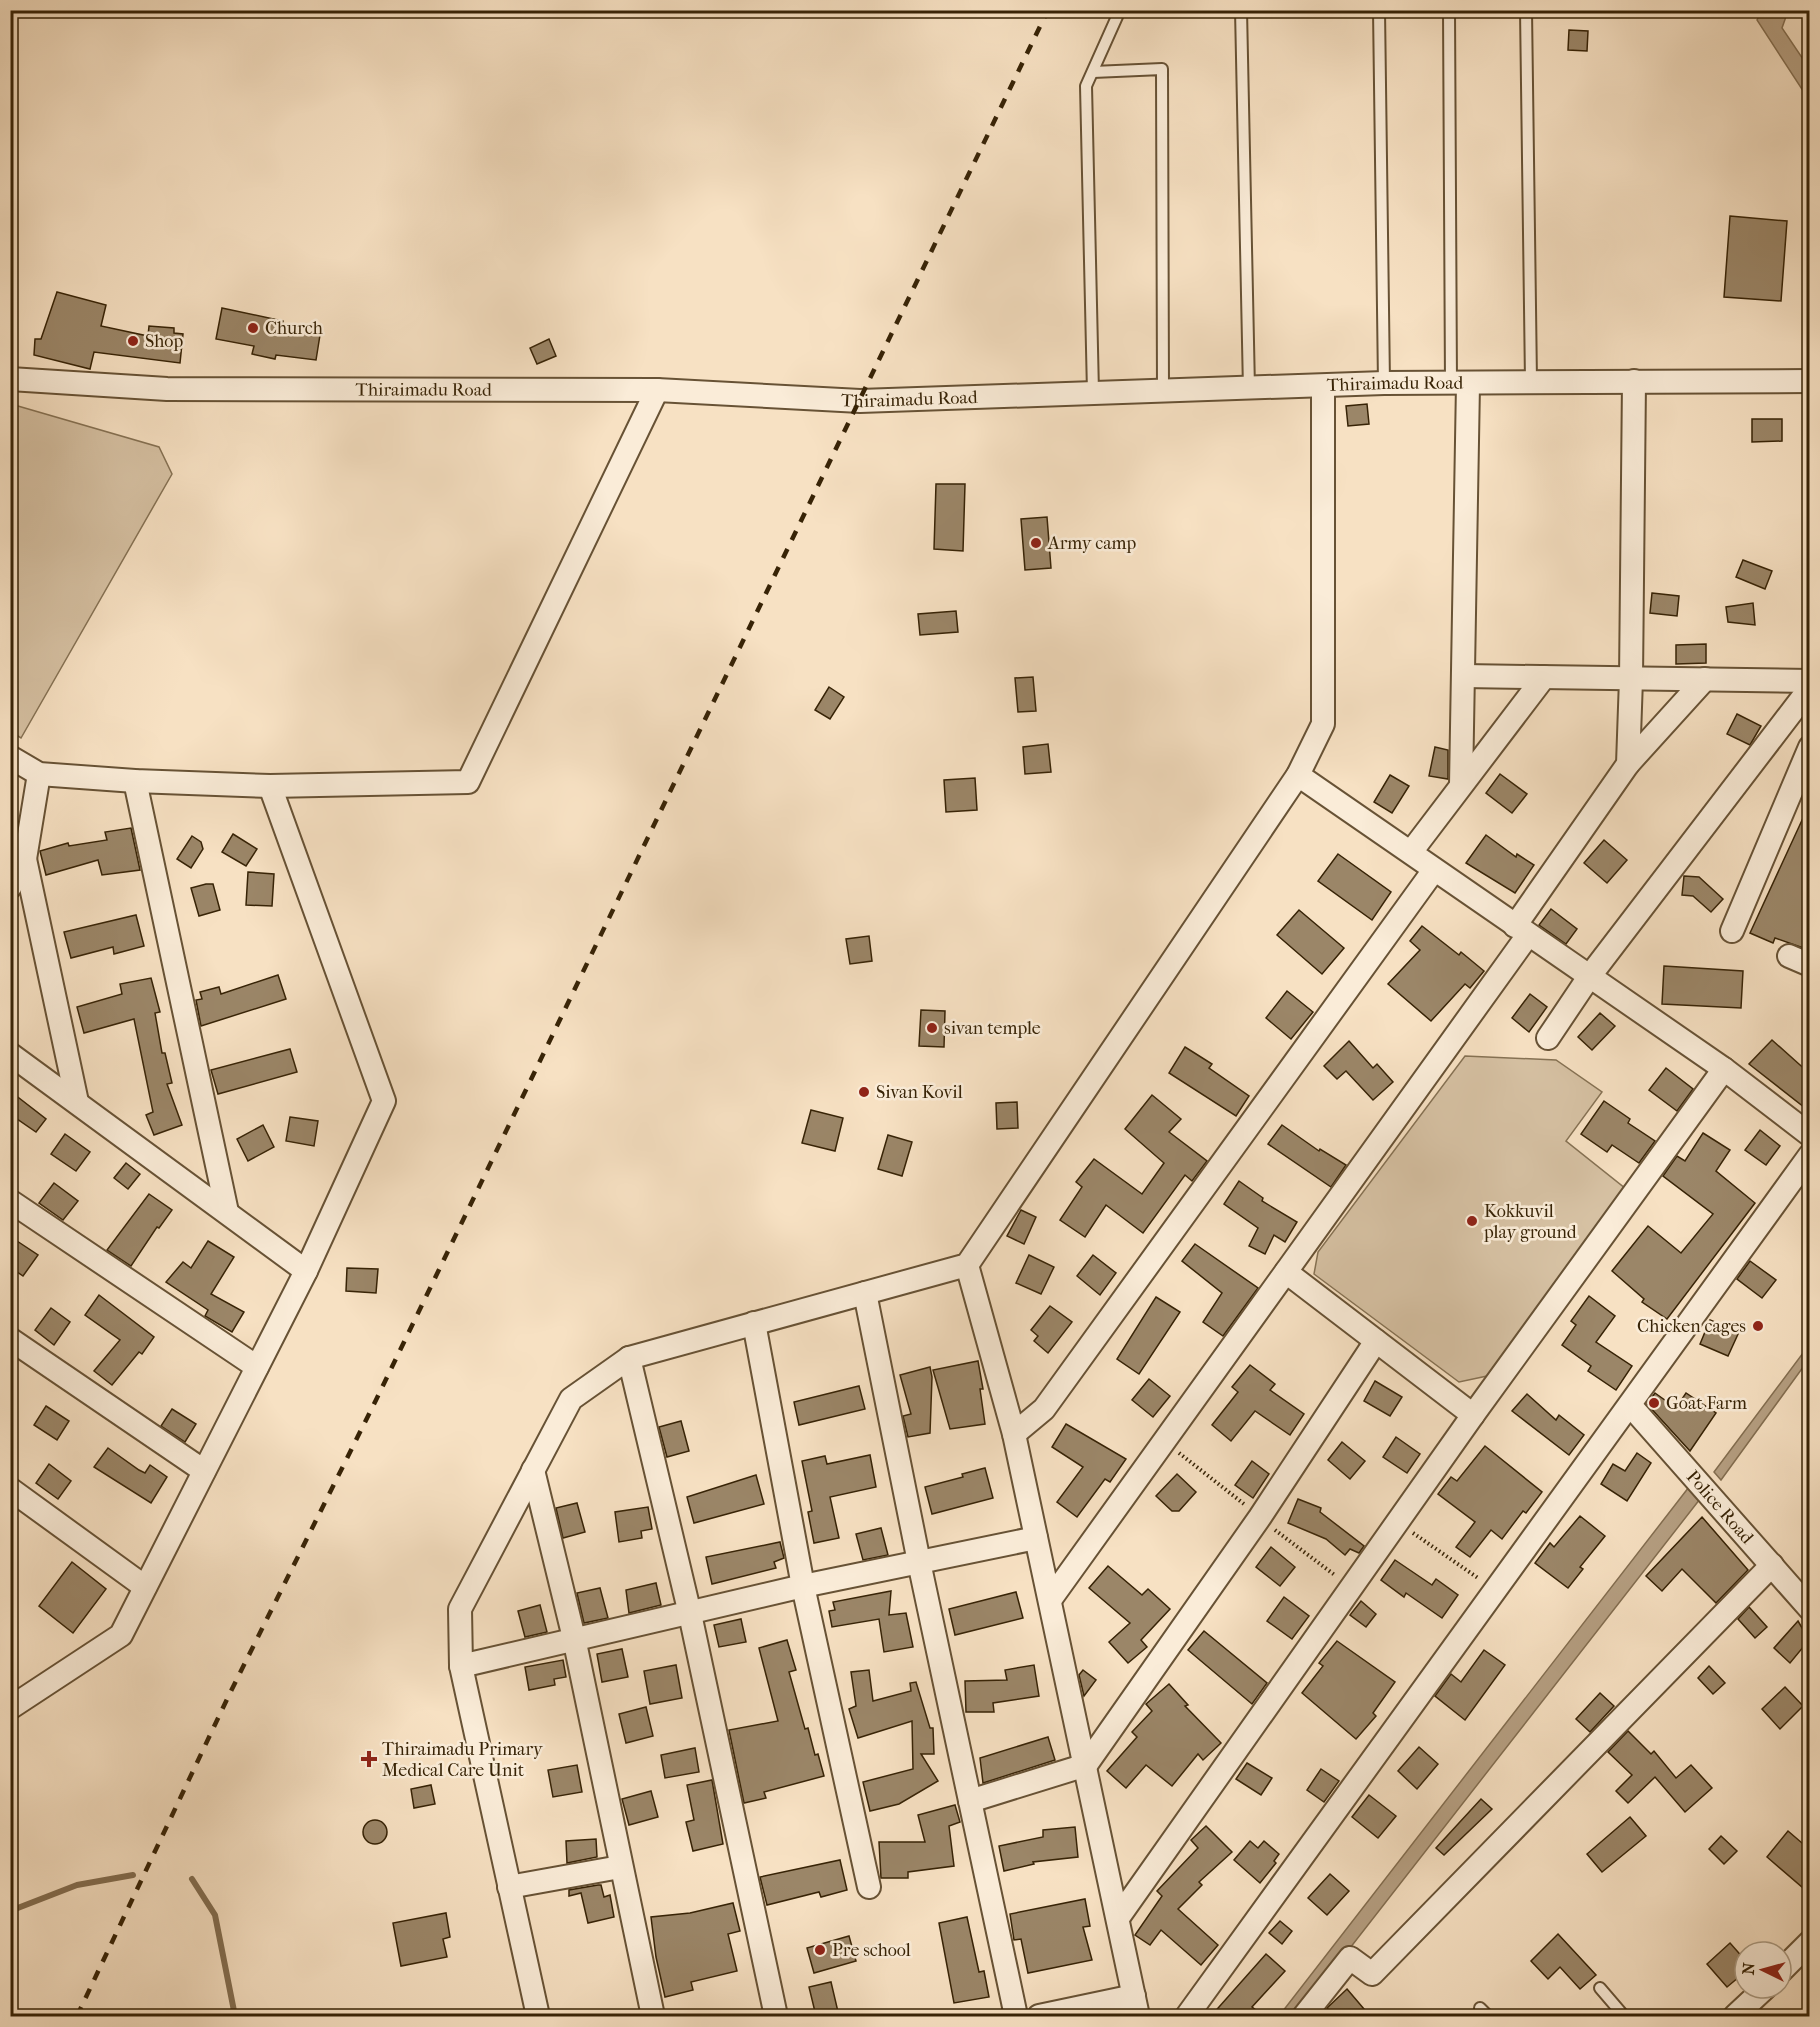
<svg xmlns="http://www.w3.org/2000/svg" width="1820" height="2027" viewBox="0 0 1820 2027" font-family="'IM FELL French Canon',serif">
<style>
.green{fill:#d6c1a3;stroke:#867254;stroke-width:1.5}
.water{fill:#b6a083;stroke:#836e51;stroke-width:1.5}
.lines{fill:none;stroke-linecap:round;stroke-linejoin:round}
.stream{stroke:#836e51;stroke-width:6}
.building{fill:#9b8668;stroke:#372306;stroke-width:1.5}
.lane-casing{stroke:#675235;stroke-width:14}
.street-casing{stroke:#675235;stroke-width:26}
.path{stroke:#372306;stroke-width:4;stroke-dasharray:1.5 3;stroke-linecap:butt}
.lane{stroke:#faecd8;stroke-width:10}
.street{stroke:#faecd8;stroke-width:22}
.rail{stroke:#372306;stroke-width:4.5;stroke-dasharray:10 10;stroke-linecap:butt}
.poi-dot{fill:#8f2418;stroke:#faecd8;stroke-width:2}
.labels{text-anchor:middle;stroke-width:5;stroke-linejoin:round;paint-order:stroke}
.poi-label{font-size:18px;fill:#372306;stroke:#faecd8;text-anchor:start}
.street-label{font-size:18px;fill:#372306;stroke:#faecd8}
</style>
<rect width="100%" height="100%" fill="#f7e1c3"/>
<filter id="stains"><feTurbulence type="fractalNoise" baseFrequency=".00333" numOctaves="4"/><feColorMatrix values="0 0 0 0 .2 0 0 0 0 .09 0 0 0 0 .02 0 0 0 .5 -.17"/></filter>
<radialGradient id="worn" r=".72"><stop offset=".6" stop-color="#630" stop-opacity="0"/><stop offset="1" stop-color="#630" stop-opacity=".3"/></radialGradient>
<g class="green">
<polygon points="11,404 159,447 172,474 21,738 10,731"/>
<polygon points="1465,1056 1556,1060 1602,1092 1566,1141 1626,1189 1487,1376 1459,1382 1314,1274 1318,1252"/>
</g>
<g class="water">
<polygon points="1762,10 1788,11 1782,28 1809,68 1809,100 1757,20"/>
<polygon points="1809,1345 1809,1359 1721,1480 1714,1472"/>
<polygon points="1689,1487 1700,1499 1297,2016 1279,2016"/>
</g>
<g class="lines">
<g class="stream">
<polyline points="192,1879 215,1915 235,2016"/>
<polyline points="10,1911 77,1885 133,1875"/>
</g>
</g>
<g class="building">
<polygon points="1569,30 1588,31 1587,51 1568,50"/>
<polygon points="1730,216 1787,221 1781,301 1724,297"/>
<polygon points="57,292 106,305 101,326 148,336 149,326 174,328 174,333 183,334 180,363 94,352 90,369 34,355 35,339 41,339"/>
<polygon points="222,308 283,321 281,330 320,335 316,360 276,355 275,359 252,354 254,346 216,339"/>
<polygon points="549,339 556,356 537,364 530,348"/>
<polygon points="1367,404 1369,424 1348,426 1346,406"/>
<polygon points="1752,419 1782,419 1782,441 1752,442"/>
<polygon points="936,484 965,484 963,551 934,549"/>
<polygon points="1047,517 1051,568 1025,570 1021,519"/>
<polygon points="1743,560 1772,571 1765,589 1736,577"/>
<polygon points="1652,593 1679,596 1677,616 1650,613"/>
<polygon points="1753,603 1755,625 1728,622 1726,607"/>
<polygon points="956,611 958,632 920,635 918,614"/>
<polygon points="1706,644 1706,663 1676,664 1676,645"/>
<polygon points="1033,677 1036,711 1018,712 1015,678"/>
<polygon points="829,687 844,697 830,719 815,710"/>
<polygon points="1737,714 1761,726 1750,745 1727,734"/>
<polygon points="1048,744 1051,772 1025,774 1023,747"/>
<polygon points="1435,747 1448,750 1448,779 1429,776"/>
<polygon points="1500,774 1527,794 1512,813 1486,793"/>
<polygon points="1390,775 1409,786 1392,813 1374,802"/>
<polygon points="975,778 977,810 946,812 944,780"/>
<polygon points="1809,805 1809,950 1775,938 1773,943 1750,933"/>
<polygon points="131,828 140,870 102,875 98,860 46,875 40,851 68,843 69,846 107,840 105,832"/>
<polygon points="233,834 257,849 246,866 222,852"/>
<polygon points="1486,835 1516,857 1517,854 1534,865 1515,893 1466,863"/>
<polygon points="192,836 201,842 203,849 191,868 177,859"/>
<polygon points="1604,840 1627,860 1607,883 1584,863"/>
<polygon points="1338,854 1391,892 1372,920 1318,881"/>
<polygon points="248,872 274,874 272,906 246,905"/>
<polygon points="1684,876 1699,877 1723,899 1711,912 1693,896 1682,895"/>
<polygon points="206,884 213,884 220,910 199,916 191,888"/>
<polygon points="1551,909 1577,929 1566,944 1539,925"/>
<polygon points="1299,910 1344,948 1322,974 1277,935"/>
<polygon points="136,915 144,946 114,954 113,947 71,958 64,932"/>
<polygon points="1422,926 1459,955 1461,952 1484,971 1470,988 1465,984 1431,1021 1388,984 1420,950 1410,941"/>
<polygon points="869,936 872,961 850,964 846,939"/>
<polygon points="1664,966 1743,971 1741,1008 1662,1004"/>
<polygon points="278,975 286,999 201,1026 196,1000 202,999 200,992 219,987 221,994"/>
<polygon points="151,978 160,1012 155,1013 162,1053 165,1053 172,1083 167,1084 182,1125 154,1135 146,1115 153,1112 134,1019 84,1033 77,1007 122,994 120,984"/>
<polygon points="1287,991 1313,1012 1291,1039 1266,1018"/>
<polygon points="1530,994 1547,1007 1529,1032 1512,1018"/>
<polygon points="921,1010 945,1011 944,1047 919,1046"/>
<polygon points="1600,1013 1615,1026 1592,1050 1578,1037"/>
<polygon points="1772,1040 1809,1073 1809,1111 1749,1064"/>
<polygon points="1349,1041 1373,1068 1377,1064 1393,1082 1373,1100 1346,1071 1337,1079 1324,1066"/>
<polygon points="1185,1047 1212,1064 1209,1068 1249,1096 1236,1116 1169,1073"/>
<polygon points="290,1049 297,1072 218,1094 211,1070"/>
<polygon points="1666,1068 1693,1089 1677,1111 1649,1090"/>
<polygon points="10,1091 46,1119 36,1132 10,1114"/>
<polygon points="1152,1095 1181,1119 1169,1132 1207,1161 1192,1181 1185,1175 1143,1233 1106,1205 1085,1237 1060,1220 1082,1187 1076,1182 1094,1159 1142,1194 1164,1163 1125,1129"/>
<polygon points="1604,1101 1630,1119 1628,1123 1655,1141 1639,1163 1612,1145 1607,1152 1581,1134"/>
<polygon points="1017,1102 1018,1128 997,1129 996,1103"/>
<polygon points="811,1110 843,1118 835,1151 802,1143"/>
<polygon points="290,1117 318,1121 314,1146 286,1141"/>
<polygon points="263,1125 274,1147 248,1161 237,1139"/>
<polygon points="1282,1125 1319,1151 1320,1149 1346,1165 1331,1187 1268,1144"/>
<polygon points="1760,1130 1780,1146 1766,1165 1745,1150"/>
<polygon points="1703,1133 1730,1150 1716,1171 1755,1203 1667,1319 1642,1302 1644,1299 1612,1271 1648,1226 1681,1253 1713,1214 1663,1176 1677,1156 1685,1161"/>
<polygon points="65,1134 90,1152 76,1171 51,1154"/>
<polygon points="888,1135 912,1142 902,1176 878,1169"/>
<polygon points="126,1163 140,1174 128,1189 114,1178"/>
<polygon points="1239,1181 1263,1198 1262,1201 1297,1222 1285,1242 1274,1235 1265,1254 1249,1246 1258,1228 1224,1204"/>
<polygon points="54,1183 78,1201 63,1220 39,1203"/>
<polygon points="149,1194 172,1210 159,1228 157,1227 131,1266 107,1250"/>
<polygon points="1021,1210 1036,1217 1024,1244 1007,1236"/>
<polygon points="17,1241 38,1255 23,1276 10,1267 10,1250"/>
<polygon points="208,1241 234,1257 211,1294 244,1312 232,1332 205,1316 208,1310 166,1282 183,1262 191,1268"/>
<polygon points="1195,1244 1258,1288 1223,1336 1203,1322 1222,1293 1182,1261"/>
<polygon points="1029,1255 1054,1267 1041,1294 1016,1283"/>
<polygon points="1093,1255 1116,1273 1100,1295 1077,1276"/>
<polygon points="1750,1261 1776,1280 1762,1298 1737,1279"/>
<polygon points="347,1268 378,1269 376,1293 346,1291"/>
<polygon points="99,1295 154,1337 142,1354 139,1352 112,1385 94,1371 120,1340 85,1315"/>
<polygon points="1589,1296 1615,1316 1596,1342 1632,1366 1616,1390 1588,1371 1591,1366 1562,1345 1576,1325 1571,1321"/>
<polygon points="1156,1297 1180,1312 1139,1374 1117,1359"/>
<polygon points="1050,1306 1072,1322 1048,1353 1034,1341 1038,1336 1031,1330"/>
<polygon points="51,1308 70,1322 54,1345 35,1330"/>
<polygon points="1710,1320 1739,1332 1728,1356 1700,1344"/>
<polygon points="978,1361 983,1389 980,1389 985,1424 950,1429 933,1370"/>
<polygon points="1250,1365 1275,1384 1270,1390 1304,1414 1290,1435 1255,1411 1231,1441 1212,1425 1238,1392 1232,1387"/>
<polygon points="930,1367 932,1377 930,1433 908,1437 903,1416 911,1414 900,1375"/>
<polygon points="1149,1379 1170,1396 1153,1417 1132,1400"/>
<polygon points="1375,1381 1402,1397 1390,1416 1364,1401"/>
<polygon points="859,1386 865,1409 799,1425 794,1402"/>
<polygon points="1655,1393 1676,1408 1686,1393 1716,1413 1690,1451 1647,1404"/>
<polygon points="1527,1394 1556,1420 1559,1415 1584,1435 1569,1455 1512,1411"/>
<polygon points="46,1406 69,1421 57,1440 34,1425"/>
<polygon points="172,1409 196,1424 185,1442 161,1426"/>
<polygon points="681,1421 689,1451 667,1457 659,1427"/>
<polygon points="1066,1424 1126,1459 1110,1482 1105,1479 1077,1517 1057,1502 1083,1467 1052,1447"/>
<polygon points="1396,1437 1420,1454 1407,1473 1383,1457"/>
<polygon points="1342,1442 1365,1461 1350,1479 1328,1460"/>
<polygon points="1485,1446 1542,1492 1526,1513 1523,1511 1502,1539 1491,1530 1470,1557 1456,1547 1475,1522 1438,1494 1451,1477 1457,1481"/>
<polygon points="108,1448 139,1470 145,1473 150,1465 167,1477 151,1503 94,1467"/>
<polygon points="1637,1453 1651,1463 1627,1501 1601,1484 1613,1464 1625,1471"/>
<polygon points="870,1455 876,1487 830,1497 839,1538 814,1543 808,1512 812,1511 802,1461 825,1456 827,1464"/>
<polygon points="1252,1461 1269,1474 1253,1498 1235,1485"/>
<polygon points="49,1464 71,1481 58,1499 36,1483"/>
<polygon points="985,1468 993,1498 932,1514 925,1487 963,1477 962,1474"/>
<polygon points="1177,1474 1196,1492 1179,1511 1172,1511 1156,1496"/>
<polygon points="756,1475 764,1504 694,1523 687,1497"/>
<polygon points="1298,1499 1321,1508 1320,1512 1364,1546 1359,1553 1350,1549 1345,1555 1326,1539 1288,1523"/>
<polygon points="577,1503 585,1532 563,1538 556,1508"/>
<polygon points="648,1507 652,1529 641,1531 642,1538 619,1542 615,1512"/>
<polygon points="1580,1516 1605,1536 1580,1567 1583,1569 1568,1588 1535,1563 1550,1543 1554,1547"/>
<polygon points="1702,1517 1748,1570 1716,1603 1682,1569 1662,1591 1646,1576"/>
<polygon points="881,1528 888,1555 863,1560 856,1534"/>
<polygon points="780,1542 784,1558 774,1562 776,1568 712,1584 706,1557"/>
<polygon points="1271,1547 1295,1567 1280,1586 1256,1567"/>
<polygon points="1395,1560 1432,1585 1436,1579 1458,1595 1442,1618 1406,1593 1404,1597 1381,1580"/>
<polygon points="72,1562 106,1589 73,1633 39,1606"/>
<polygon points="1108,1566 1142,1595 1148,1589 1170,1609 1141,1640 1147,1647 1128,1663 1109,1642 1130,1623 1089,1588"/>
<polygon points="656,1583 661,1605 629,1613 626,1590"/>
<polygon points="600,1588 608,1618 584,1623 577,1593"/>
<polygon points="891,1591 889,1615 906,1613 913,1647 884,1652 879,1619 832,1627 829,1611 835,1610 833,1602"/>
<polygon points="1016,1592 1023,1618 955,1635 949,1609"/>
<polygon points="1284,1597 1309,1616 1292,1639 1267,1621"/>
<polygon points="1361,1601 1376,1614 1366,1627 1350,1615"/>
<polygon points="540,1605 547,1632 525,1637 518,1611"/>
<polygon points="1749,1607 1767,1627 1755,1638 1738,1619"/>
<polygon points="741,1619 746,1642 719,1647 714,1625"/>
<polygon points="1798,1621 1809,1640 1790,1663 1774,1648"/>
<polygon points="1204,1631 1267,1683 1252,1704 1188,1650"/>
<polygon points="787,1640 796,1670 789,1672 805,1729 808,1728 815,1755 818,1754 824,1776 764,1792 766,1798 744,1803 729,1730 778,1721 759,1648"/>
<polygon points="1337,1641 1395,1682 1373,1713 1376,1716 1356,1739 1302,1693 1323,1666 1319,1663"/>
<polygon points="622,1649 628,1677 602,1682 597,1654"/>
<polygon points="1484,1650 1505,1665 1465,1720 1435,1696 1451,1674 1461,1682"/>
<polygon points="563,1660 566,1677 554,1679 555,1685 529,1690 525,1667"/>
<polygon points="676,1665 682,1698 650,1704 644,1671"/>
<polygon points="1034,1665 1039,1696 993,1703 994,1712 966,1712 965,1681 1007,1680 1005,1670"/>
<polygon points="1709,1666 1725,1683 1713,1694 1698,1678"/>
<polygon points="869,1670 873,1701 911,1691 910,1683 916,1682 930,1728 933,1728 934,1754 921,1754 938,1781 899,1804 870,1811 863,1782 913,1769 912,1721 858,1738 849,1709 856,1706 851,1672"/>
<polygon points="1083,1670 1096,1680 1084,1696 1079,1675"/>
<polygon points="1169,1684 1188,1705 1185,1706 1221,1743 1203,1760 1198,1754 1172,1786 1146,1765 1126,1788 1107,1771 1137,1737 1132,1732 1152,1711 1146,1704"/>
<polygon points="1785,1687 1803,1706 1780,1729 1762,1709"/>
<polygon points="1600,1693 1614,1706 1590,1732 1576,1719"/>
<polygon points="646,1707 653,1736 626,1743 619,1714"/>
<polygon points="1628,1731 1651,1754 1654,1751 1676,1778 1691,1765 1712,1788 1685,1812 1655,1777 1628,1803 1616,1791 1632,1775 1608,1752"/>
<polygon points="1048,1737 1055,1760 983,1783 980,1758"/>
<polygon points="1419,1747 1438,1764 1417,1789 1398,1771"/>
<polygon points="695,1748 699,1772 665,1778 661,1755"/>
<polygon points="1247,1763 1272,1778 1261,1795 1236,1779"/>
<polygon points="577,1765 582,1792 553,1797 548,1770"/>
<polygon points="1321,1769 1339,1781 1324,1802 1307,1790"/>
<polygon points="712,1780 723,1844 693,1851 686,1822 694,1820 687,1785"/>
<polygon points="431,1785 435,1804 414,1808 411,1789"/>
<polygon points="651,1791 658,1817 629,1825 622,1799"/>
<polygon points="1369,1795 1396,1816 1378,1838 1352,1817"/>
<polygon points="1481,1799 1492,1809 1444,1855 1436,1848"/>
<polygon points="955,1805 960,1822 949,1826 954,1866 908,1872 908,1878 881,1878 879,1842 925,1842 918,1815"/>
<polygon points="1630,1817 1646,1836 1602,1872 1587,1854"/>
<circle cx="375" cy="1832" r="12"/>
<polygon points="1206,1826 1232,1852 1199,1882 1202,1885 1178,1909 1218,1945 1201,1965 1161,1930 1150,1945 1135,1935 1162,1896 1157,1891 1198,1848 1191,1840"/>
<polygon points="1075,1827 1078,1857 1033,1862 1034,1864 1004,1871 999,1846 1043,1837 1043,1830"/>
<polygon points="1788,1831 1809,1849 1809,1893 1767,1857"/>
<polygon points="1721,1836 1737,1851 1724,1864 1709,1849"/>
<polygon points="596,1839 597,1857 567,1863 566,1841"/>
<polygon points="1250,1841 1258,1848 1264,1841 1279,1854 1274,1861 1276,1863 1260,1883 1234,1860"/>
<polygon points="840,1860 847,1890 821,1897 819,1892 767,1905 760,1877"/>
<polygon points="1330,1874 1349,1891 1327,1915 1308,1898"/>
<polygon points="598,1885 601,1885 604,1897 610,1895 614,1917 588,1923 581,1893 569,1896 569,1890"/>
<polygon points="1085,1899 1090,1926 1083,1927 1092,1960 1028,1973 1021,1939 1014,1940 1010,1914"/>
<polygon points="733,1903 740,1931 728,1934 737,1971 691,1982 693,1990 665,1997 656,1957 651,1917 690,1913"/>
<polygon points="446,1913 450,1937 443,1939 447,1957 401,1966 393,1923"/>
<polygon points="967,1917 979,1972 984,1971 989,1997 954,2003 939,1923"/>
<polygon points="1280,1921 1292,1931 1282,1944 1269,1933"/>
<polygon points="1558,1934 1596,1975 1580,1989 1560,1967 1548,1979 1531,1961"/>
<polygon points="849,1936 856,1961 814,1973 807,1948"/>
<polygon points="1730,1943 1745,1960 1745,1972 1727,1987 1707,1964"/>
<polygon points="1266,1954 1285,1971 1252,2007 1264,2016 1211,2016"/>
<polygon points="831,1982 839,2016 816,2016 809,1987"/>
<polygon points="1347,1989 1370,2016 1334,2016 1327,2008"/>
</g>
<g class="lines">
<g class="lane-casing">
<g id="lane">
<polyline points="1241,10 1249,389"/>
<polyline points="1379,10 1384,383"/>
<polyline points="1449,10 1451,384"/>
<polyline points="1526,10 1531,381"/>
<polyline points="1093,72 1162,69 1163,390"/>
<polyline points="1093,392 1086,86 1120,10"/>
<polyline points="1600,1988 1624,2016"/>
<polyline points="1480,2008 1488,2016"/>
</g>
</g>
<g class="street-casing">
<g id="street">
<path id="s1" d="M10,379L167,389L657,390L860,401L1384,383L1810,381"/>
<polyline points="1464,676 1810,681"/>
<polyline points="10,757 39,774 135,781 270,786 468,782 657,390"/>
<polyline points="1628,764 1705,679"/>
<polyline points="1298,775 1724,1069 1810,1135"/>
<polyline points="135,781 227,1212"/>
<polyline points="1461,785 1468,384"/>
<polyline points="1411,852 1544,677"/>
<polyline points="25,859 77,1102"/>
<polyline points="10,887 25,859 39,774"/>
<polyline points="1515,926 1628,764 1631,679 1634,381"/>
<polyline points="1732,931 1810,747"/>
<polyline points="1789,956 1810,965"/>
<polyline points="1548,1038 1589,977 1810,688"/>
<polyline points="10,1054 306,1271"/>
<polyline points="10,1201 257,1367"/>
<polyline points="967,1265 1014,1434 1138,2016"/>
<polyline points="1286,1272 1473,1415"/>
<polyline points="865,1293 919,1562 1016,2016"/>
<polyline points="754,1323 803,1586 869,1887"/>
<polyline points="10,1339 204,1471"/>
<polyline points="629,1358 690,1614 776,2016"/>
<path id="s2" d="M1630,1405L1810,1609"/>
<polyline points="1014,1434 1044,1409 1434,870"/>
<polyline points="533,1470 574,1638 653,2016"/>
<polyline points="10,1489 145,1587"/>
<polyline points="1050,1600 1528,935"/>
<polyline points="461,1666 803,1586 1036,1538"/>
<polyline points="10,1708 121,1635 306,1271 384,1101 270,786"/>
<polyline points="970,1801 1086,1765 1260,1517 1376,1341"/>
<polyline points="509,1887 620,1867"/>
<polyline points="1118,1918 1473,1415 1724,1069"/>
<polyline points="1781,1971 1810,1942"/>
<polyline points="538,2016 461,1666 460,1609 571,1399 629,1358 967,1265 1298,775 1323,724 1323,386"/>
<polyline points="1039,2016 1134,1996"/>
<polyline points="1187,2016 1810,1155"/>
<polyline points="1304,2016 1350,1958 1372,1974 1772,1565"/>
<polyline points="1735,2016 1765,1988"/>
</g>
</g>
<g class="path">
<polyline points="1179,1453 1244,1504"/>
<polyline points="1275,1530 1336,1576"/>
<polyline points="1413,1533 1478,1578"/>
</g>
<use href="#lane" class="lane"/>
<use href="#street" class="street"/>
<polyline class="rail" points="77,2016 229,1695 376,1400 1048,10"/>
</g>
<g class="poi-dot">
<circle cx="253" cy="328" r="6"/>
<circle cx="133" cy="341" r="6"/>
<circle cx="1036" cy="543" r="6"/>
<circle cx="932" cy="1028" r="6"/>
<circle cx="864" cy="1092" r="6"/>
<circle cx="1472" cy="1221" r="6"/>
<circle cx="1758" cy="1326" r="6"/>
<circle cx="1654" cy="1403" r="6"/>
<path d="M366 1750h6v6h6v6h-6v6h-6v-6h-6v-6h6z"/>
<circle cx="820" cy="1950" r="6"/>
</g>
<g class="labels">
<g class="poi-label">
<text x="265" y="334">Church</text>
<text x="145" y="347">Shop</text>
<text x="1048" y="549">Army camp</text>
<text x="944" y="1034">sivan temple</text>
<text x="876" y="1098">Sivan Kovil</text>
<text x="1484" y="1217">Kokkuvil<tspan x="1484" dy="21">play ground</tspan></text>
<text x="1746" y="1332" text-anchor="end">Chicken cages</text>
<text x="1666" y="1409">Goat Farm</text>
<text x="382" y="1755">Thiraimadu Primary<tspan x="382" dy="21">Medical Care Unit</tspan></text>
<text x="832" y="1956">Pre school</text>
</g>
<g class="street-label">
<text dy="6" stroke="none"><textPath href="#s1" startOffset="1386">Thiraimadu Road</textPath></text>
<text dy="6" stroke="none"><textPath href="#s1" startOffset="414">Thiraimadu Road</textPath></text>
<text dy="6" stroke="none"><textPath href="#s1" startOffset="900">Thiraimadu Road</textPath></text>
<text dy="6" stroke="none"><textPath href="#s2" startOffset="136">Police Road</textPath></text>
</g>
</g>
<rect width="1820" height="2027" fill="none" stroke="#f7e1c3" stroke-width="36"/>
<rect x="12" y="12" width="1796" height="2003" fill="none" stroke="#372306" stroke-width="3"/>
<rect x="18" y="18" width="1784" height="1991" fill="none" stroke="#372306" stroke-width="1.5"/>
<g transform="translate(1763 1970) rotate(275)"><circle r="28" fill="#faecd8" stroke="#ac9c84" stroke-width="1.5"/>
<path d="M0-4.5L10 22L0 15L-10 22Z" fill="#8f2418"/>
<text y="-9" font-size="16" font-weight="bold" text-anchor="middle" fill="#372306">N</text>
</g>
<rect width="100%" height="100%" filter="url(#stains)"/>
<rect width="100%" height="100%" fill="url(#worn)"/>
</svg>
